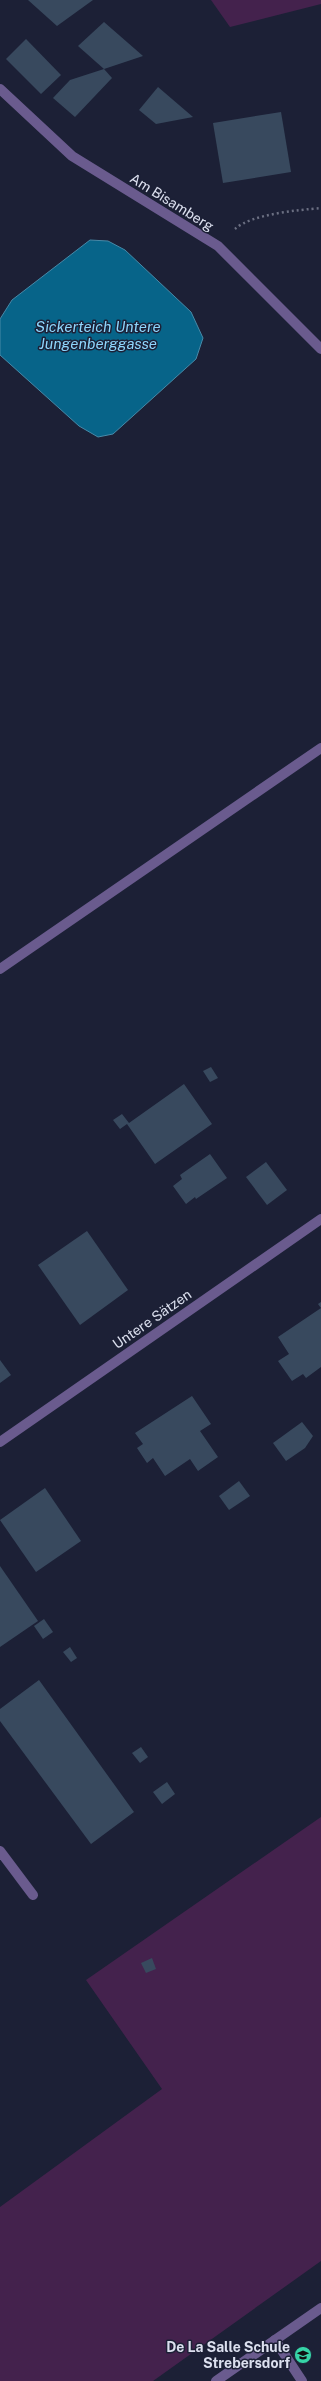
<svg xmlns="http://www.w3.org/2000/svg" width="321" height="2381" viewBox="0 0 321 2381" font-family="'Public Sans',sans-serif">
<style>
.green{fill:#44224d}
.water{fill:#076489;stroke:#4789a8}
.building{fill:#38495e}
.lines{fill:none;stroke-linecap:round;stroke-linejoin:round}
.path{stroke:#6b6f82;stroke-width:2.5;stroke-dasharray:2 3;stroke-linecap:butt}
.lane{stroke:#6a5b8e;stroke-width:10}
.street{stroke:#6a5b8e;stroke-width:10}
.labels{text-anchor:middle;stroke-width:3;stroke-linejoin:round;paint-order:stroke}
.street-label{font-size:14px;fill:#dce0ef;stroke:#1c2036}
.poi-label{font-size:14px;font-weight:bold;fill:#dce0ef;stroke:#1c2036;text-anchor:end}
.water-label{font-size:15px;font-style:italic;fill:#8ed6fd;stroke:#1c2036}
</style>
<rect width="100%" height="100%" fill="#1c2036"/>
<g class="green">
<polygon points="211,0 321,0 321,4 230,27"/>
<polygon points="321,1817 321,2261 153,2381 0,2381 0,2207 162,2089 86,1980"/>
</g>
<polygon class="water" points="90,240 108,241 125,250 191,312 203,338 196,359 113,434 98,437 79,426 0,355 0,319 12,300"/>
<g class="building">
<polygon points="28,0 93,0 57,26"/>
<polygon points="104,22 143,56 104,69 78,46"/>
<polygon points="26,39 61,75 41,94 6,59"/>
<polygon points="104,69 112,78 75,117 53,98 70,80"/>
<polygon points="158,87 193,117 156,124 139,110"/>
<polygon points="281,112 291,172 223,183 213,123"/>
<polygon points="211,1067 218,1078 210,1082 203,1071"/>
<polygon points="184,1084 212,1124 155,1164 127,1124 120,1129 113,1120 122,1114 129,1123"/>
<polygon points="210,1154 227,1178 196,1199 195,1197 186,1204 173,1186 182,1179 180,1175"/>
<polygon points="266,1162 287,1190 267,1205 246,1177"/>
<polygon points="87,1231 128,1290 80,1325 38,1265"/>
<polygon points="321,1302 321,1367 306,1378 303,1374 292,1381 278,1361 289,1354 278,1337 321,1308 318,1304"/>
<polygon points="0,1360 11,1375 0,1383"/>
<polygon points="192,1396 211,1424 200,1431 218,1457 198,1471 190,1459 165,1476 153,1458 147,1463 137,1448 143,1444 135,1433"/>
<polygon points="302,1422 313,1436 305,1448 286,1461 273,1443"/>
<polygon points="239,1481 250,1496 229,1510 219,1496"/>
<polygon points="45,1488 81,1541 36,1572 0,1520"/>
<polygon points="0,1566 38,1621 0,1647"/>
<polygon points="44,1619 53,1632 43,1639 34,1626"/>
<polygon points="70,1647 77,1658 71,1662 63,1652"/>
<polygon points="39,1680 134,1812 91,1844 0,1721 0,1709"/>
<polygon points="141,1747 148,1757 140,1763 132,1753"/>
<polygon points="167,1782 175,1794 162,1804 153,1792"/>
<polygon points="152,1958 156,1969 146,1973 141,1963"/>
</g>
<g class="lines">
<path class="path" d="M235,229C251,214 299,210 321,208"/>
<g class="lane">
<polyline points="0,969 321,748"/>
<polyline points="275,2340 302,2381"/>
</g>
<g class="street">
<polyline points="0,89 72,156 218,246 321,349"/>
<polyline points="0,1442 321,1219"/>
<polyline points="0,1851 33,1895"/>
<polyline points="216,2381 321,2308"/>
</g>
</g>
<defs>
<g id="school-disc" transform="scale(0.9)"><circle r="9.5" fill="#36d4a7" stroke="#1c2036"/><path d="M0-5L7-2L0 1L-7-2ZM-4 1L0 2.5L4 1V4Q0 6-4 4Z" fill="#111"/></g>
</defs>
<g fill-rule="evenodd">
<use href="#school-disc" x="303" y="2355"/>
</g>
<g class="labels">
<g class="street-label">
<text transform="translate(172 202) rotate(32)" y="5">Am Bisamberg</text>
<text transform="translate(152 1319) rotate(-35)" y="5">Untere Sätzen</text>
</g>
<g class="poi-label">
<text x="290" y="2352">De La Salle Schule<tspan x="290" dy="16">Strebersdorf</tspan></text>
</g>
<g class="water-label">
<text x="98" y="332">Sickerteich Untere<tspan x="98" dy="17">Jungenberggasse</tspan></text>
</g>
</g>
</svg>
